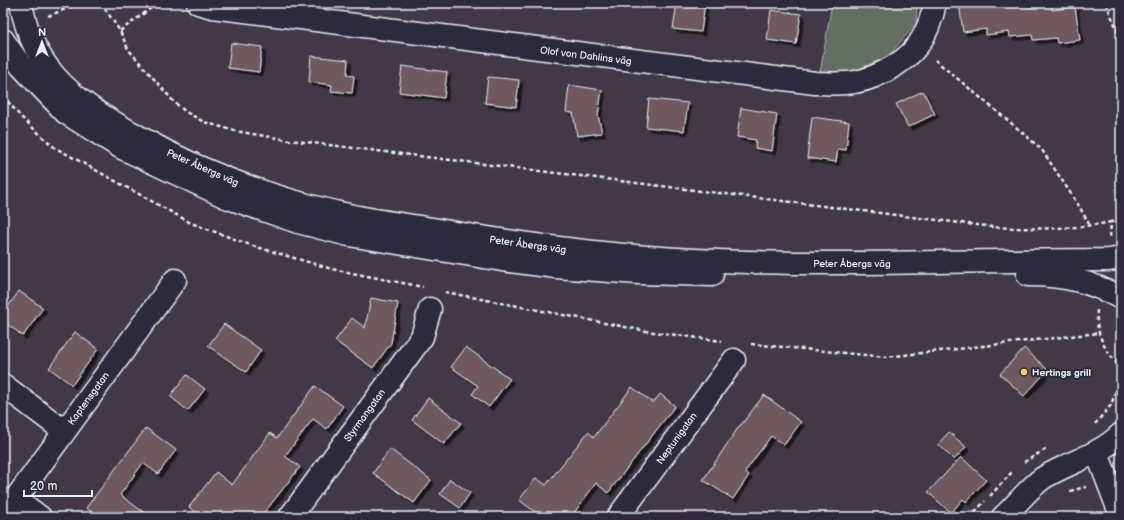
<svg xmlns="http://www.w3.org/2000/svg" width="1124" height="520" viewBox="0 0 1124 520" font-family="'Balsamiq Sans',sans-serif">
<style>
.green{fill:#626e62;stroke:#a5b0ad}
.building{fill:#6f595f;stroke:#e8f1f8;filter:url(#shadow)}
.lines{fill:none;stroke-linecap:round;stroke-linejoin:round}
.street-casing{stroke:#e8f1f8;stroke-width:25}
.secondary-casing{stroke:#e8f1f8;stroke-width:25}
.path{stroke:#e8f1f8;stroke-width:2.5;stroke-dasharray:4 3;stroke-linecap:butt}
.street{stroke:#2f2a3d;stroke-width:22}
.secondary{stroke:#2f2a3d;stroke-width:22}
.poi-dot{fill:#ffd166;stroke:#2f2a3d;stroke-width:1.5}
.labels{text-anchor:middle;stroke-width:4;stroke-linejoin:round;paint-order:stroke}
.street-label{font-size:10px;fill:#e8f1f8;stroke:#2f2a3d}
.poi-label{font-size:10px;font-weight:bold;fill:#e8f1f8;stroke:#2f2a3d;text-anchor:start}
</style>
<defs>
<filter id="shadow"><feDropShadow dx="3.5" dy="3.5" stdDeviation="0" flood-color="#0009"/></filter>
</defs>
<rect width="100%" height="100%" fill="#423847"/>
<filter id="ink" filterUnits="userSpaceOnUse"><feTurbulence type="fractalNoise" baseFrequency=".025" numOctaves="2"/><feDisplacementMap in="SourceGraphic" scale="8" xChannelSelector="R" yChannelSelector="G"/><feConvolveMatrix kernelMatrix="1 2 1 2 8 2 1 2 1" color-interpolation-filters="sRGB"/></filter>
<g filter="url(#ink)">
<polygon class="green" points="832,3 917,3 916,24 887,57 851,72 820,73"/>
<g class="building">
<polygon points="677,3 705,3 701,32 673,29"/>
<polygon points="959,3 1028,3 1029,7 1052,4 1052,10 1075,7 1080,40 1057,43 1056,38 1033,40 1032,35 1010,37 1009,32 986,35 986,29 963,32"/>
<polygon points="771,10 801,14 796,44 767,40"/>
<polygon points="231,43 262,47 259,72 228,68"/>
<polygon points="311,56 348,60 347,75 354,76 352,93 331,91 332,85 309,82"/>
<polygon points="402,66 447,72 444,98 399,92"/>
<polygon points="488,77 519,80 516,107 485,103"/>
<polygon points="569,85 602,90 598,115 602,133 577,136 573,113 566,112"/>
<polygon points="923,91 935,114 908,127 896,104"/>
<polygon points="649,99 688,103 684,131 646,127"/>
<polygon points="741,108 777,114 772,151 755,148 756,140 737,137"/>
<polygon points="812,117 849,122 846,150 838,149 836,162 807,158"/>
<polygon points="19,291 43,308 23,336 3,321 3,314"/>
<polygon points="371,298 398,303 391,343 373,368 335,341 352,318 365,328"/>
<polygon points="224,324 261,350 246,372 208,346"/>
<polygon points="75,332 98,349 72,385 49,368"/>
<polygon points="466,347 510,379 489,407 472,394 478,386 451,367"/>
<polygon points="1024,348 1048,370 1024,396 1000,374"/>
<polygon points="187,375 205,389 188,411 170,396"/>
<polygon points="315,386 343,406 327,429 313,419 285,456 300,467 261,517 202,517 189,507 216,472 232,485 270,433 277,438"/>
<polygon points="632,387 653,403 660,394 675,406 608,493 596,483 571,517 542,517 519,500 536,478 546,485 588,432 594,437"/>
<polygon points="764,395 801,422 784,445 771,436 745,472 749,475 733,499 703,480 740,425 741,425"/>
<polygon points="428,398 461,423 444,444 412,420"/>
<polygon points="146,428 176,450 158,474 143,463 120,495 150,517 99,517 86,508"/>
<polygon points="949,432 966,447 954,460 938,444"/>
<polygon points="390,449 431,480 414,503 373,473"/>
<polygon points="961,457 986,480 966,502 963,499 951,513 928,492"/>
<polygon points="450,479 470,493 460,508 440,494"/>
</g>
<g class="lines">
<g class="street-casing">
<g id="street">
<path d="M198,3L212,7L815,83C825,83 836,84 846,83C870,82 903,65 918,45C927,33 932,18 935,3"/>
<polyline points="3,385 64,431"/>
<polyline points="1097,453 1121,516"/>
<polyline points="16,499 40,517"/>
<polyline points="3,516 175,280"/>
<polyline points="290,517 422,337 430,309"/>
<polyline points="618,517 734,360"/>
<path d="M1003,517C1016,505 1029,488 1043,478C1069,462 1098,456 1121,434"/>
</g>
</g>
<g class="secondary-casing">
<g id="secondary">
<path d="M21,3C33,75 82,105 141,138C203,173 269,197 339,213C373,221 409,225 444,231C527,245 611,256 695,260C833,267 971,260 1109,260L1121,258"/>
<polyline points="3,40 21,66 66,113 120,147 226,197 298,222 349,235 502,260 556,267 638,273 712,275"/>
<path d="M1028,275C1064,275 1089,281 1121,298"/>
</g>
</g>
<g class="path">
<path d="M101,3L120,31L128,49L174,102L186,112L204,122L235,131L289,140L993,227C1033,229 1071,230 1111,222"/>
<polyline points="1106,3 1121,39"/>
<polyline points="48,16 81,3"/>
<polyline points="120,31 158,3"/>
<polyline points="935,60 1023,133 1042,150 1079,206 1090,226"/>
<polyline points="3,96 21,117 54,147 191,223 253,246 332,269 423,287"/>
<polyline points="1110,237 1111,222 1121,220"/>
<polyline points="445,292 646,331 722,341"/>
<path d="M1097,310C1095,334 1105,351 1121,368"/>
<polyline points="751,344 886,357 1098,333"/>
<polyline points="1095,424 1111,405 1121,376"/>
<polyline points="1024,462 1048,448"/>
<polyline points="1070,491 1086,487"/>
<polyline points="990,496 1012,472"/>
<polyline points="970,517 985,501"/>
</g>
<use href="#street" class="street"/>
<use href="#secondary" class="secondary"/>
</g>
</g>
<circle class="poi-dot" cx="1024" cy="372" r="4"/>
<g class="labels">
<g class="street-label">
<text transform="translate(586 55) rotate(7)" y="4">Olof von Dahlins väg</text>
<text transform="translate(203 167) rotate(24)" y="4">Peter Åbergs väg</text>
<text transform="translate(528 244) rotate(8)" y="4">Peter Åbergs väg</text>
<text x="852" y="267">Peter Åbergs väg</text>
<text transform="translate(88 398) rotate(-54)" y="4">Kaptensgatan</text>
<text transform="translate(364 415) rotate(-54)" y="4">Styrmangatan</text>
<text transform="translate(676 438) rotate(-54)" y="4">Neptunigatan</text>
</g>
<g class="poi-label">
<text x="1032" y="376">Hertings grill</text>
</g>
</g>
<rect width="1124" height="520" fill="none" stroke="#2f2a3d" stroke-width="16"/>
<rect x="8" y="8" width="1108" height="504" fill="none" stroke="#e8f1f8" stroke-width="1.5" filter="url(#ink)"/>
<g transform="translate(42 42)" stroke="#2f2a3d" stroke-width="3" paint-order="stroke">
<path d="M0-3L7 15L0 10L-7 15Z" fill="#e8f1f8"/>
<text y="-6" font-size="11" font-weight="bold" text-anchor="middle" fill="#e8f1f8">N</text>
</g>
<path d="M24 490v6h68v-6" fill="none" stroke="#e8f1f8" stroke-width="2"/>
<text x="30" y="490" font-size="12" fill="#e8f1f8" stroke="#2f2a3d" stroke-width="3" paint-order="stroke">20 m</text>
</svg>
